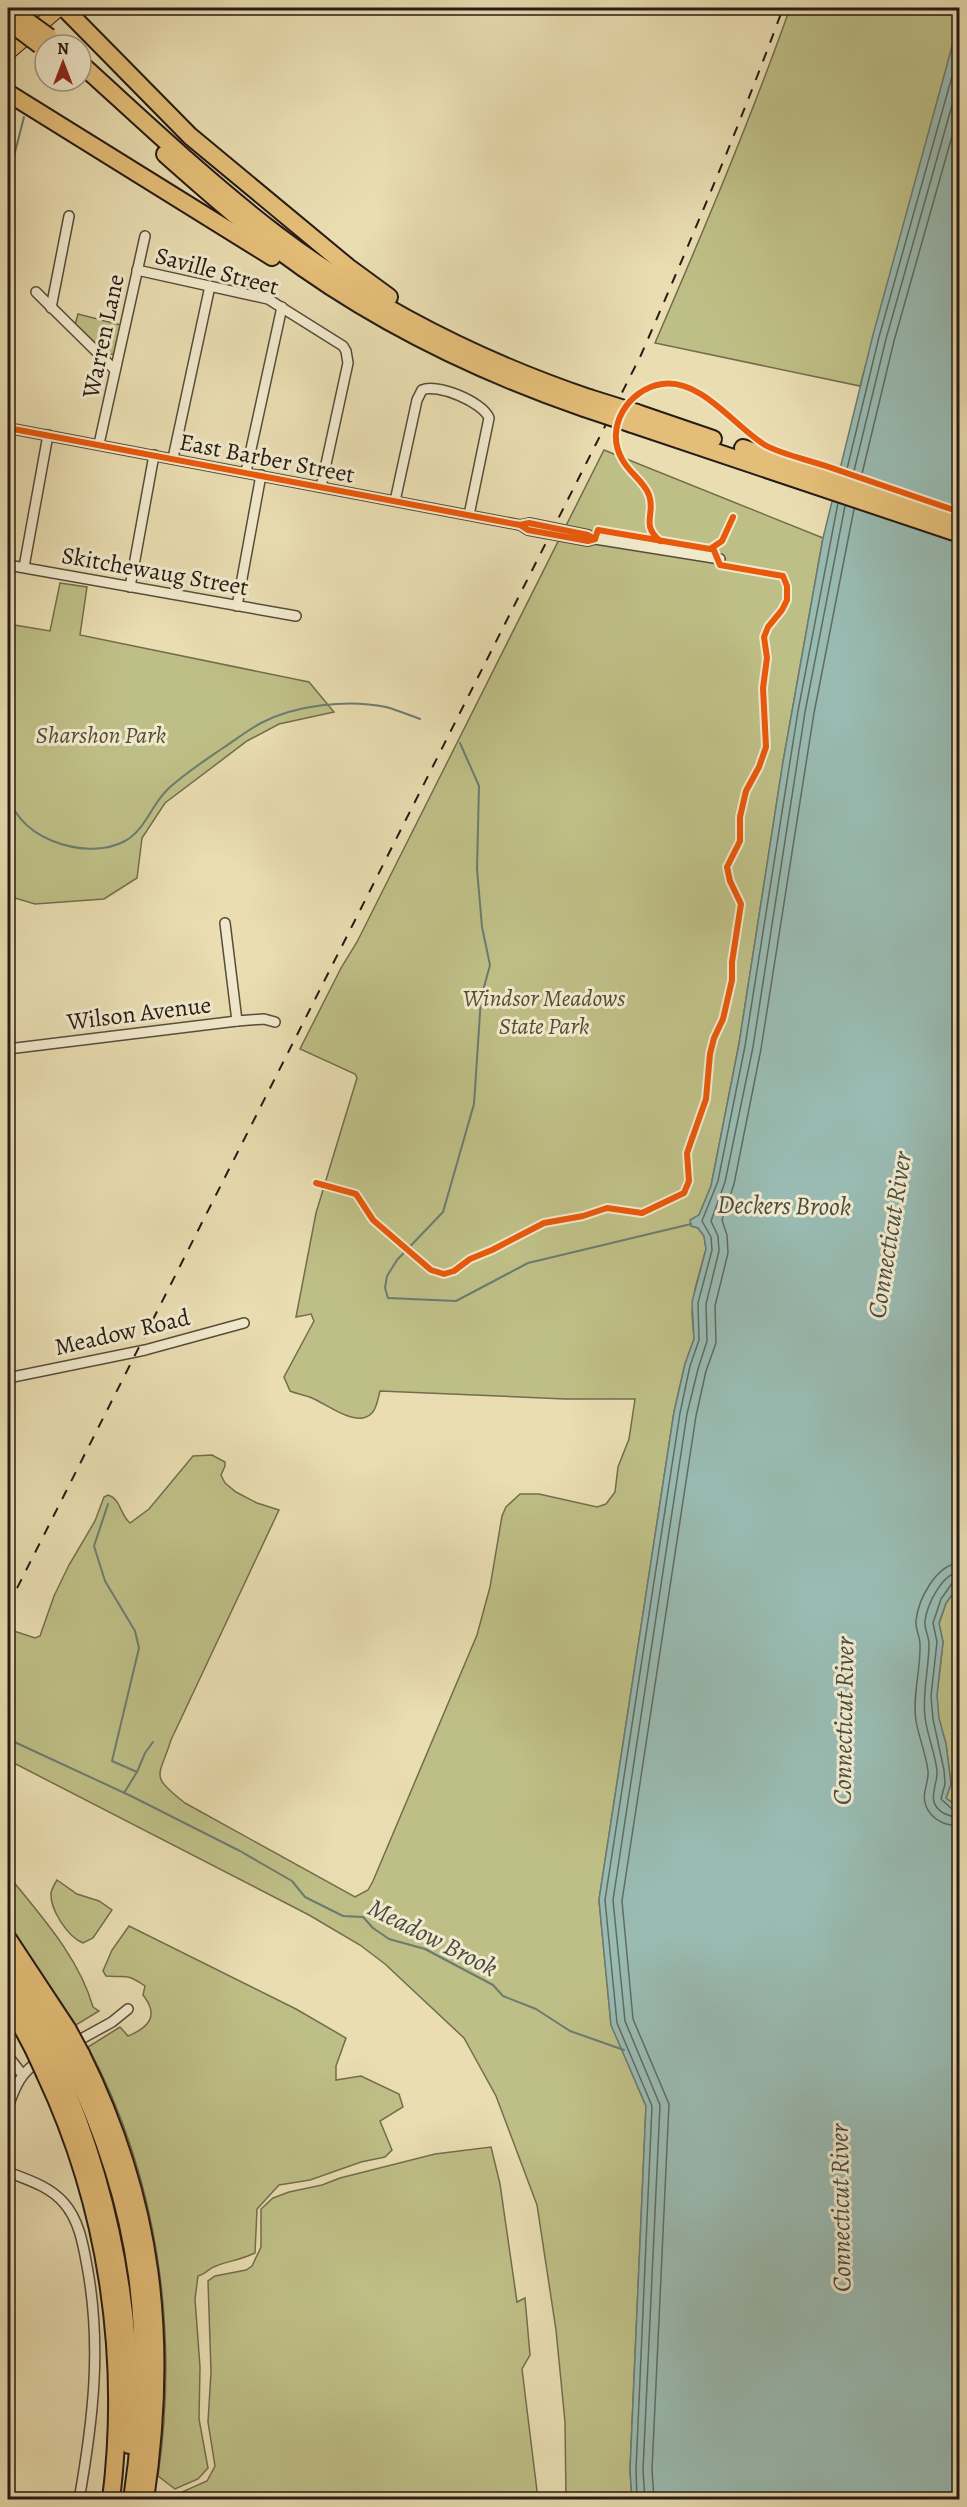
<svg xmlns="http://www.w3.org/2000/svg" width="967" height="2507" viewBox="0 0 967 2507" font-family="Alegreya,serif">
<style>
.green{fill:#bebf86;stroke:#726d4e;stroke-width:1.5}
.water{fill:#99bbb2;stroke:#6b7b73;stroke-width:1.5}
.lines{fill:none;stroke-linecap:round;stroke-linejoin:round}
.shore{stroke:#606b64;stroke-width:1.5}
.stream{stroke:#6b7b73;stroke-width:2}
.minor-casing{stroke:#574c3c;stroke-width:12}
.primary-casing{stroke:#261b15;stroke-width:16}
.motorway-casing{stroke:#261b15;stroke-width:20}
.minor{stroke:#f1e9cc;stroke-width:9}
.primary{stroke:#e4be78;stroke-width:14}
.motorway{stroke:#e4be78;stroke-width:16}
.rail{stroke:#261b15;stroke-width:2;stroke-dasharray:10 10;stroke-linecap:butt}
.motorway-bridge-casing{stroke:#261b15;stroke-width:20;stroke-linecap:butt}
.motorway-bridge{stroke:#e4be78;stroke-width:16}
.cycleway-casing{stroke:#f1e9cc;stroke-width:10}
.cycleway{stroke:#e8590c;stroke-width:6}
.labels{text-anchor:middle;stroke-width:6;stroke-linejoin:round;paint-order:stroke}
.street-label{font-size:24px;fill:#261b15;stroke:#f1e9cc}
.park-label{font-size:24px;font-style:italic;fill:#544c37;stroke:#f1e9cc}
.water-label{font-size:26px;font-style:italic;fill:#484b44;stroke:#f1e9cc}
</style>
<rect width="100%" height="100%" fill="#e9ddb1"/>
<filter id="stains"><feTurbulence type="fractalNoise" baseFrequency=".00333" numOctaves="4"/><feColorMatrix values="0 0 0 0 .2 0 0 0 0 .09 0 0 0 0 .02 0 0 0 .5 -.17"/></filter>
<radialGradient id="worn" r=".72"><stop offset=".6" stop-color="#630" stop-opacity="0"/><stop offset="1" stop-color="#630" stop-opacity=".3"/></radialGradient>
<g class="green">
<path d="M790,8H959V21L950,62L860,386L655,343C703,232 750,121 790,8Z"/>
<polygon points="78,314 121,325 115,353 109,355 75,325"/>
<path d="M604,450L823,538L783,762L739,1044L711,1186L699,1215L691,1226L698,1228L704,1236L706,1249L695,1289L692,1313L694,1339L685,1364L674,1412L599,1900L611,2024L646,2106L630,2470L632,2499H566L565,2422L556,2330L537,2205L496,2096L464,2038L385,1964L360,1945L309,1915L8,1760V1629L35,1638L40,1636L54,1596L69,1565L95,1521L104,1497L108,1495C121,1499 120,1515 130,1523L149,1509L193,1456L212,1455L225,1462V1466L221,1475L225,1483L236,1492L257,1503L279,1510L171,1740C159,1778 149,1775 185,1803L355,1897L368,1890L373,1881L477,1635L490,1587L502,1516L506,1507L520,1494H539L597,1507L606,1504L615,1492L618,1467L629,1439L635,1399H565L380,1391C378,1398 377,1408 372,1413C357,1429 327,1404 312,1398C305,1395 297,1394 290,1391L284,1377L314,1321L311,1314L296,1317L316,1213L357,1078L355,1074L300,1049L341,968L357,942Z"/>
<polygon points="60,583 87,587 80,635 309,682 334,712 279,724 247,741 165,803 142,838 137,878 104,899 35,904 8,896 8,624 50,631"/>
<polygon points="959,1573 960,1799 954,1804 946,1798 951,1784 946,1744 938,1718 937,1695 943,1642 939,1624 946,1603 956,1589"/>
<path d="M8,1875C40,1915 79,1957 93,2007L99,2011L76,2025L8,1923Z"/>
<path d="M57,1880L77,1894L99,1901L112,1910L93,1938L83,1943C68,1937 50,1910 51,1893C52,1888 54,1885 57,1880Z"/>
<path d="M129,1926L296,2009L346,2038L336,2066V2080L361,2076L399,2094L403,2107L380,2121L392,2150L385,2157L361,2162L310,2180L279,2185L257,2209L255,2253C240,2260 229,2261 216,2266C209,2268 206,2274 198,2276L195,2299L200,2367L199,2419L208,2468L198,2479L175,2489L158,2476C179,2331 158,2177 88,2047L120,2027L128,2036C150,2027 159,2015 143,1995L145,1986C125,1972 126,1978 106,1976L103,1971L112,1950Z"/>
<polygon points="491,2147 500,2184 517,2302 525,2298 530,2355 522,2369 538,2499 171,2499 173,2496 207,2481 215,2466 208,2422 211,2372 208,2281 215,2276 246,2270 252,2266 261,2247 261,2209 273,2198 289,2192 322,2185 340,2178 435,2154"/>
</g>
<polygon class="water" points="959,21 960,1573 956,1589 946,1603 939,1623 943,1642 937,1695 939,1718 946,1744 951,1784 946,1798 954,1804 960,1799 959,2499 632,2499 630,2470 646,2106 611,2025 599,1900 674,1412 685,1364 694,1339 692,1302 706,1249 704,1236 698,1228 691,1226 690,1220 699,1215 711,1186 739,1044 783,762 823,538 873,335"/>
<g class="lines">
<g class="shore">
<polyline points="846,473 879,337 960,48"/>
<polyline points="853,475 886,339 960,77"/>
<polyline points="861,478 894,341 960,108"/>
<path d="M960,1563C936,1564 918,1600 916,1621C915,1629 920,1636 920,1644C921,1670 912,1695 916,1721C919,1738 926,1754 928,1771C929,1783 921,1794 926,1806C931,1819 946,1827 960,1825"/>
<path d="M960,1572C942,1573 927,1605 925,1621C924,1629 929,1636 929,1644C929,1669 922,1692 925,1717C927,1735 935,1752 937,1771C938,1781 931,1792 934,1802C937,1812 950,1818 960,1816"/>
<polyline points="960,1579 953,1582 941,1599 933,1623 937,1642 931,1696 933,1719 944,1770 945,1784 941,1799 952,1809 960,1807"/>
<polyline points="637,2500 636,2470 652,2106 617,2023 605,1900 680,1413 690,1366 699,1340 698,1303 712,1250 711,1237 702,1221 718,1181 745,1046 798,711 838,503"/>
<polyline points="645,2500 643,2470 660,2105 625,2021 613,1900 687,1414 698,1369 707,1341 706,1304 719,1251 718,1236 711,1221 725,1182 753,1047 805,712 845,506"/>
<polyline points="654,2500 652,2470 669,2104 633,2019 622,1901 696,1416 706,1371 716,1343 715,1306 728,1253 727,1235 722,1220 734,1184 761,1049 814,713 854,509"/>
</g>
<g class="stream">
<polyline points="8,201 13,160 24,117"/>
<polyline points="460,743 479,786 477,869 482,927 490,965 481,998 474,1104 443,1212 397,1260 387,1276 385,1288 388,1298 456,1301 528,1263 691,1224"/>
<path d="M8,786C8,836 85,863 125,841C146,829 151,805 168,789C184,774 204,761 223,748C235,740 248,730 261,723C295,705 348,699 386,707C397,710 409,715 420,719"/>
<polyline points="108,1504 94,1546 105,1581 135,1631 139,1648 112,1761 137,1772 124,1793"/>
<polyline points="8,1739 131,1796 240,1851 292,1881 305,1897 343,1916 363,1917 373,1928 389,1939 425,1949 493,1985 503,1996 536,2009 570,2031 624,2050"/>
<polyline points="137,1772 145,1753 153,1742"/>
</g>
<g class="minor-casing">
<g id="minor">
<polyline points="137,270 268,299 343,346 346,351 348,363 321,487"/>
<polyline points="36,292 115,370"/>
<polyline points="51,308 69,216"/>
<polyline points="8,428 520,525 529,523 588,535 595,539 588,541 528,530 520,525"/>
<polyline points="99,444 145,236"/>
<polyline points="173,458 210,286"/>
<polyline points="246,472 282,307"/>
<path d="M395,501L417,400L422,390C437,383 483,402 489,418L469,515"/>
<polyline points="595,539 720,559"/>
<polyline points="8,565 296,616"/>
<polyline points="24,567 48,435"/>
<polyline points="130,587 154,455"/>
<polyline points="237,606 261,475"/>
<polyline points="225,923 237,1021"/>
<polyline points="8,1049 237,1021 264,1019 275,1022"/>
<polyline points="8,1378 145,1350 244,1323"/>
<polyline points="72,2044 112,2022 128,2009"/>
<polyline points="8,2056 22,2074"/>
<path d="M8,2107C15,2087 21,2071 41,2060"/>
<path d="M8,2172C28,2180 49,2186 64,2203C79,2220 83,2244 87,2266C102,2346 93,2421 79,2500"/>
</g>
</g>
<g class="primary-casing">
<polyline id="primary" points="8,53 60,8"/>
</g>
<g class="motorway-casing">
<g id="motorway">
<polyline points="64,8 190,136 348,267 389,297"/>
<path d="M81,64C145,122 208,182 276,234C371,306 477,360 589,398"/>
<polyline points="8,93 272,257"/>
<path d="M165,154C201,186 238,219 277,249C370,319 474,370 584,408"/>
<polyline points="637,413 713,439"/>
<polyline points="632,424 960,534"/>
<polyline points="743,448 960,522"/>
<polyline points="8,1939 68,2030"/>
<polyline points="8,1961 56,2036"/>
<polyline points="16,1989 44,2042"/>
<polyline points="8,2001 33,2048"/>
<path d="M81,2054C154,2201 169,2339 145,2500"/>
<path d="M70,2061C142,2210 156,2337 132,2500"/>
<path d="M57,2068C110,2188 134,2314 129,2445"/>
<path d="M45,2074C107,2206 129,2355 111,2500"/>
</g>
</g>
<use href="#minor" class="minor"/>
<use href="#primary" class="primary"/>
<use href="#motorway" class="motorway"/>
<path class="rail" d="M8,1606L641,355C691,240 740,125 783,8"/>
<g class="motorway-bridge-casing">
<g id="motorway-bridge">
<polyline points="9,8 49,37"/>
<polyline points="8,21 40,45"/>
<polyline points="589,398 637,413"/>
<polyline points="584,408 632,424"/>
<polyline points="68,2030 81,2054"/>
<polyline points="56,2036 70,2061"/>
<polyline points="44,2042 57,2068"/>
<polyline points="33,2048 45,2074"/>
</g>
</g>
<use href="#motorway-bridge" class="motorway-bridge"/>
<g class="cycleway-casing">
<g id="cycleway">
<polyline points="8,428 520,525 529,523 588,535 595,539 588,541 528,530 520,525"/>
<polyline points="595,539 598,530 710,549 722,541 733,517"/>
<path d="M660,541C640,524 656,514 649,495C644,481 629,473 622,459C604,428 628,389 662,384C701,378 735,427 765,445C783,455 806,459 826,466C870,481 915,497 960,512"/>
<polyline points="316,1183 356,1194 373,1220 431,1270 444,1274 454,1271 470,1259 492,1250 544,1223 583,1216 607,1208 642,1213 684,1193 689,1181 687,1153 706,1099 710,1054 714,1038 723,1019 732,980 732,962 741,904 730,881 727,867 740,841 740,817 746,791 759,767 766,747 763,688 767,658 764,637 768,627 782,610 787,600 787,586 783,576 720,565 713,548"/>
</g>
</g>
<use href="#cycleway" class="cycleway"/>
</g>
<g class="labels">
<g class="street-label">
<text transform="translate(217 271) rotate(15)" y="8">Saville Street</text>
<text transform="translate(103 336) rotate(-78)" y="8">Warren Lane</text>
<text transform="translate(267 458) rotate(11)" y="8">East Barber Street</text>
<text transform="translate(155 571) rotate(10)" y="8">Skitchewaug Street</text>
<text transform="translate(139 1013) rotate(-7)" y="8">Wilson Avenue</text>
<text transform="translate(122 1332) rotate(-13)" y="8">Meadow Road</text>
</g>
<g class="park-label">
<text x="101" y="743">Sharshon Park</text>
<text x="544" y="1006">Windsor Meadows<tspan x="544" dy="28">State Park</tspan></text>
</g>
<g class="water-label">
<text transform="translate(784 1205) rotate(1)" y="9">Deckers Brook</text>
<text transform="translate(889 1235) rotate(-81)" y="9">Connecticut River</text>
<text transform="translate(843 1721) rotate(-89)" y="9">Connecticut River</text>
<text transform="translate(433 1937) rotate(27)" y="9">Meadow Brook</text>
<text transform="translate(840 2208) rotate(-91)" y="9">Connecticut River</text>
</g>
</g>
<rect width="967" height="2507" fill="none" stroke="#e9ddb1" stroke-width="30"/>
<rect x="9" y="9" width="949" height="2489" fill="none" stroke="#261b15" stroke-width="3"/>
<rect x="15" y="15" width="937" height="2477" fill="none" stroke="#261b15" stroke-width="1.5"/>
<g transform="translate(63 63)"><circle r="28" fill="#f1e9cc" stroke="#a09783" stroke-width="1.5"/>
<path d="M0-4.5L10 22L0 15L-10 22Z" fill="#8f2418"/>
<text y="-9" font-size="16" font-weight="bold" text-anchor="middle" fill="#261b15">N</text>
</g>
<rect width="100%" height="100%" filter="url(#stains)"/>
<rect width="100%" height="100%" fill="url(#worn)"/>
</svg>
